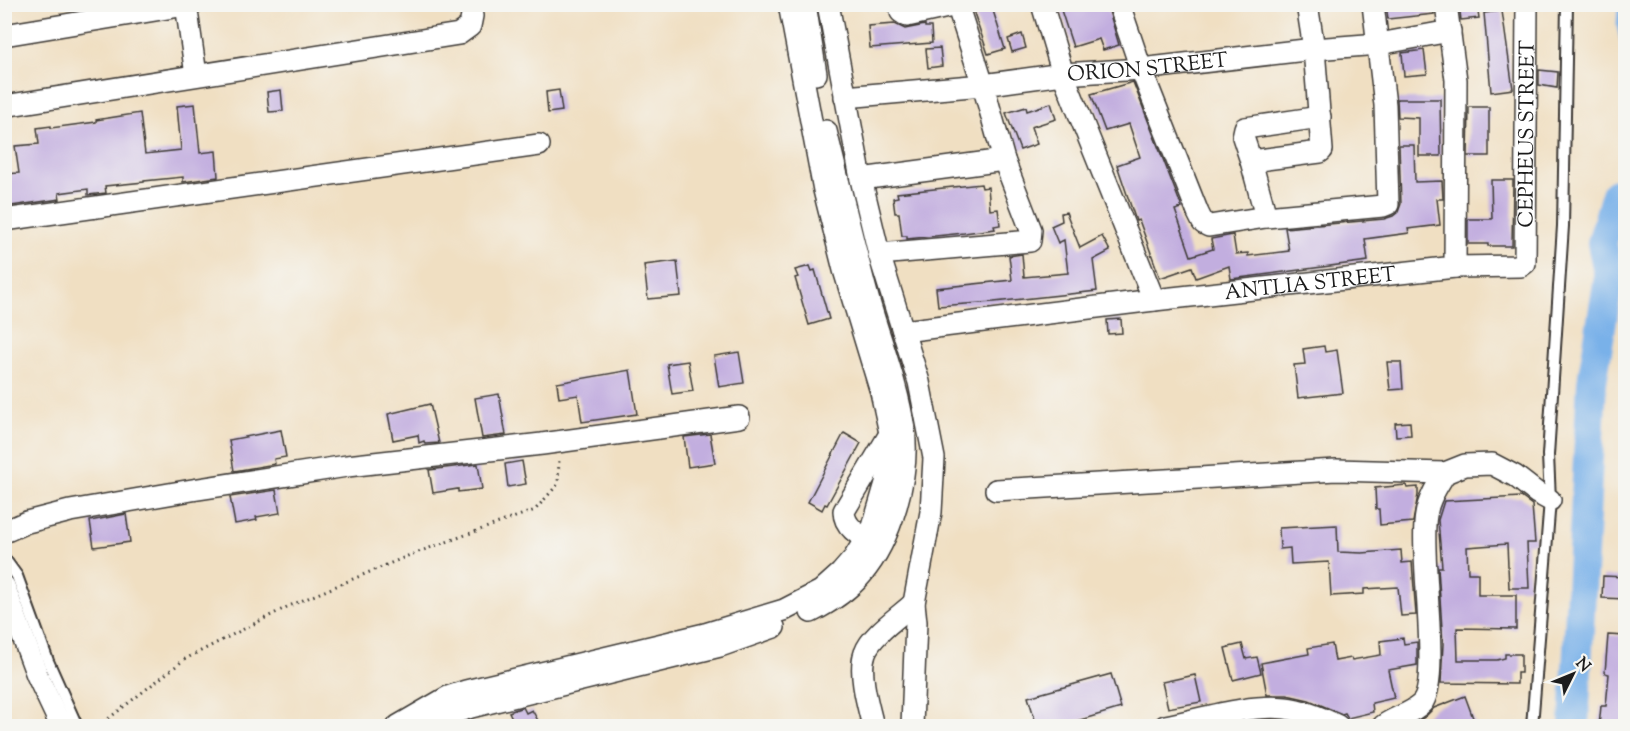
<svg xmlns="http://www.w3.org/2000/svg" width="1630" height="731" viewBox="0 0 1630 731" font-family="'Sorts Mill Goudy',serif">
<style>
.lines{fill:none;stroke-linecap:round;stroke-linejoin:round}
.stream{stroke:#79b1e9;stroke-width:5}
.river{stroke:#79b1e9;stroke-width:30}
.building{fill:#c2aedf}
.lane-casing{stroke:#3c3935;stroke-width:14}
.street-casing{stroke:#3c3935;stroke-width:24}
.path{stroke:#3c3935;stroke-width:3;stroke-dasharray:1.5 4.5;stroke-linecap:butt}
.lane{stroke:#fff;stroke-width:10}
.street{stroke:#fff;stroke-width:21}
.labels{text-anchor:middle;stroke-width:4.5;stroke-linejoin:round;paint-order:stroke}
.street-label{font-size:21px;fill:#1c1c1c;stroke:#f6f6f2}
</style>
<rect width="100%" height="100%" fill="#f6f6f2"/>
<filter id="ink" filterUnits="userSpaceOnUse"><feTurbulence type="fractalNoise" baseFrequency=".0167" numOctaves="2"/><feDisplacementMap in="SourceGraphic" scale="12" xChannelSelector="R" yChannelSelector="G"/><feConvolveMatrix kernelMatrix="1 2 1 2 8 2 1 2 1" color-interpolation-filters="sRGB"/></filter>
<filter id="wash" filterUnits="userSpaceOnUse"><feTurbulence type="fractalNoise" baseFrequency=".008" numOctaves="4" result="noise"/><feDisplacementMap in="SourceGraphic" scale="24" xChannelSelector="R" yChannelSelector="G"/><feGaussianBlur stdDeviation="1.35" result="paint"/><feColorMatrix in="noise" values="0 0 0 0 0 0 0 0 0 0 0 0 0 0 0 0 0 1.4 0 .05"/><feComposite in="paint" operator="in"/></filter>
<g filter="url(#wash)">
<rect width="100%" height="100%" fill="#f0dfc2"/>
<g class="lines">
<g class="stream">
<polyline points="1620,4 1619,26 1626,56"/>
<polyline points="1616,194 1626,166"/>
</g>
<polyline class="river" points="1574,726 1592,382 1609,277 1602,243 1616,194"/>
</g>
<g id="blocks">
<g class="building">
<polygon points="971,4 991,4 1005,49 988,54"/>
<polygon points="1059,4 1107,4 1119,45 1103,50 1099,39 1073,47"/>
<polygon points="1386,4 1433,4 1434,14 1388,19"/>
<polygon points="1459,4 1477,4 1479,18 1461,20"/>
<polygon points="1502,11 1513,89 1491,92 1484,13"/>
<polygon points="895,24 905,29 925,25 925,27 931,27 932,43 870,48 868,26"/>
<polygon points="1022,34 1026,48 1012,52 1008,39"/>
<polygon points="940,48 942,66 928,68 926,49"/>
<polygon points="1424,50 1427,74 1404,76 1402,53"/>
<polygon points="1539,70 1558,72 1557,88 1539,85"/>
<polygon points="1133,82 1182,208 1175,210 1191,256 1213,249 1211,239 1233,235 1236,254 1248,253 1248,256 1289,251 1285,228 1384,219 1393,216 1398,212 1401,204 1399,145 1414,145 1415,182 1442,181 1443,199 1437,199 1440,225 1408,229 1409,233 1365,239 1368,261 1231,279 1229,266 1196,278 1192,267 1160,278 1139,220 1136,221 1117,165 1140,157 1129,124 1105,131 1091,94"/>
<polygon points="281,90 283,111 269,112 267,92"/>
<polygon points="559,90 562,111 548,113 546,92"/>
<polygon points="1397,99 1440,99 1441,156 1419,156 1419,118 1398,117"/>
<polygon points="1051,103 1056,119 1031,127 1037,144 1020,150 1006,113 1026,107 1027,111"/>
<polygon points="195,104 200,153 216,151 218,177 183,182 183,177 144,181 144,182 105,186 106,193 88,195 88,189 59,193 60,199 4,207 4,174 19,173 15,146 39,144 37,128 51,126 51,128 96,122 96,120 140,113 145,154 181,150 177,106"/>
<polygon points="1469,107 1489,107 1489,156 1468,156"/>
<polygon points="1491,180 1513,180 1512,246 1488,246 1488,244 1468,244 1468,219 1492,219"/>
<polygon points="981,184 982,188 988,187 990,210 998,209 1000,225 994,226 995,229 964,233 907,239 907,236 902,236 899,213 895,213 893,198 898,197 897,193"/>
<polygon points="1066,212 1080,248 1102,236 1110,251 1093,260 1097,291 994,302 938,306 936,288 1012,280 1009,256 1022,254 1024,277 1068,273 1064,240 1058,243 1051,226 1062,221 1061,213"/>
<polygon points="677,261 681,296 648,299 644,265"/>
<polygon points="810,266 812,271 815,270 829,319 809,325 795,278 798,277 795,270"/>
<polygon points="1121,319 1122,333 1108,334 1107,320"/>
<polygon points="1324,346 1325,352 1337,350 1343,393 1298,398 1294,365 1305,364 1303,349"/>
<polygon points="739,352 744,383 719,387 714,356"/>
<polygon points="688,361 693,391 672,394 667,364"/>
<polygon points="1387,362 1401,362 1403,389 1390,390"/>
<polygon points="630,370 637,414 582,422 578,395 559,398 557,383"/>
<polygon points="499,394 506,435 482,438 475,398"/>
<polygon points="430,404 439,443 425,444 424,441 419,443 418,435 393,440 388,414"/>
<polygon points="1410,422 1411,435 1396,436 1395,423"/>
<polygon points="281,430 286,457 274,459 275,464 234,471 229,440"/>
<polygon points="844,433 861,443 827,505 825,504 822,510 808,502"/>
<polygon points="710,434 715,463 688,467 684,437"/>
<polygon points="522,461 526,484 508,487 505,464"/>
<polygon points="478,464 482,489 458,492 458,489 433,493 429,470"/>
<polygon points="1406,485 1407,488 1418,487 1418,495 1413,522 1380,525 1379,509 1376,509 1375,488"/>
<polygon points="276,490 280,513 256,517 257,520 235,524 230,497"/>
<polygon points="1521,497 1532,505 1535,543 1527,543 1529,588 1509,588 1507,544 1467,547 1468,573 1478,573 1478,595 1516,595 1516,629 1457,628 1458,660 1497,660 1505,658 1505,654 1521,654 1521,673 1517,673 1517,684 1441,683 1443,644 1438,567 1442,567 1438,520 1443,504 1444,501"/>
<polygon points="126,514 130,542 94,547 90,521"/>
<polygon points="1337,525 1338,552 1362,553 1401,550 1402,563 1412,562 1416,615 1401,616 1398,587 1364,589 1364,594 1331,596 1329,562 1291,564 1290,548 1280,549 1279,528"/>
<polygon points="1603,576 1626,577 1626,599 1602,598"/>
<polygon points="1608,635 1626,636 1626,726 1599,726 1601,706 1606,706 1609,674 1605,673"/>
<polygon points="1403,638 1404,644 1417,642 1417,665 1388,670 1394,698 1372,703 1373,712 1348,718 1345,713 1342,714 1309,700 1287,695 1267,695 1261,663 1309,654 1308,648 1332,644 1335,661 1351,658 1352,660 1381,655 1380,641"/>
<polygon points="1242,644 1246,659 1257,657 1261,673 1233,680 1225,648"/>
<polygon points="1111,674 1121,708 1060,726 1037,726 1028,697"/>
<polygon points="1195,675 1201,702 1168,708 1162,682"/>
<polygon points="1465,696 1476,726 1409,726 1425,717 1434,708"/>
<polygon points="523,707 526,713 532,710 541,726 501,726 513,720 509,712"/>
<polygon points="1271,720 1290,722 1300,724 1301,726 1230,726 1230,725 1242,723"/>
</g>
</g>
</g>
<g filter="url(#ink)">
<use href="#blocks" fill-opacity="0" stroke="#3c3935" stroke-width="1.5"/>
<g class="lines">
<g class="lane-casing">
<g id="lane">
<polyline points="4,558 17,576 48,661 77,726"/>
<polyline points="1532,726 1550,500 1548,455 1563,226 1567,4"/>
</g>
</g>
<g class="street-casing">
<g id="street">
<polyline points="186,4 196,75"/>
<polyline points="805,4 816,74"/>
<polyline points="828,4 861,179 879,254 919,382 934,458 931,512 914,603 916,622 912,726"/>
<polyline points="900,4 901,12 907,16 957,5"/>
<polyline points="1042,4 1063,74 1154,300"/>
<polyline points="1119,4 1141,69 1198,213 1203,223 1209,226 1266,217 1383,206 1388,204 1385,105 1373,4"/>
<polyline points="4,35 192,4"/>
<path id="s1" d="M845,97L983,85L1063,74L1141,69L1314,49L1379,44L1450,31"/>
<polyline points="4,106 459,34 470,26 472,16 470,4"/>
<polyline points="1251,161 1243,137 1245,128 1320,117"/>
<polyline points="861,179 1004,160"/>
<polyline points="1266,217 1251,161 1320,152 1322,150 1314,49 1307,4"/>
<polyline points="4,220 539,145"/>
<polyline points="879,254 1030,241 1031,230 1004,160 983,85 957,4"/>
<path id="s2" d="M1455,267L1521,266L1525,263L1527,4"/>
<path id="s3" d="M903,331L1154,300L1455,267L1456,80L1446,4"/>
<polyline points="996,490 1336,470 1445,473 1465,465 1492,464 1515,476 1537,493 1550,500"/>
<polyline points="4,532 27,522 70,511 192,490 347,466 542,444 739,417"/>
<path d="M877,545C863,537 844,529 844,511L890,434"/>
<polyline points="4,586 37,675 61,726"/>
<path d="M811,612C830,602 848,591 862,574C891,540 910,475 904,430C898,385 880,341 868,298C853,243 840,187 826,131"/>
<polyline points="398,726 448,697 466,691 705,634 784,610 821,591 841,573 854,558 873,527 886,483 890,458 890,433 881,392 844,270 824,190 789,4"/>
<polyline points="430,726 453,713 471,707 720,646 774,627"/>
<path d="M873,726C868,706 858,672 865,653C871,635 900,616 914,603"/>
<path d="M1165,726C1202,719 1248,704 1285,708C1304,710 1322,718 1338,726"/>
<path d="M1383,726C1394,717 1412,714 1422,703C1441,681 1419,552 1426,515C1428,500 1437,486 1445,473"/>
</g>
</g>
<polyline class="path" points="99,726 185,659 289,606 410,555 535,510 558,484 559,459"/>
<use href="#lane" class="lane"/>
<use href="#street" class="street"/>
</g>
</g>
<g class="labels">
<g class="street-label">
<text dy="7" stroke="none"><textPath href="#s1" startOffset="304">ORION STREET</textPath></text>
<text dy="7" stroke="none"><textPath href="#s2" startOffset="200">CEPHEUS STREET</textPath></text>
<text dy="7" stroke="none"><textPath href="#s3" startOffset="410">ANTLIA STREET</textPath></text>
</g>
</g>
<rect width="1630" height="731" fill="none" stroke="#f6f6f2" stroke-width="24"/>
<g transform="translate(1573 674) rotate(47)" stroke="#f6f6f2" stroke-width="4.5" paint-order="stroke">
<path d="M0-4.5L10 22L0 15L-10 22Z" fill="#1c1c1c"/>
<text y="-9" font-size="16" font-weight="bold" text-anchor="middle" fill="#1c1c1c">N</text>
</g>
</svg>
